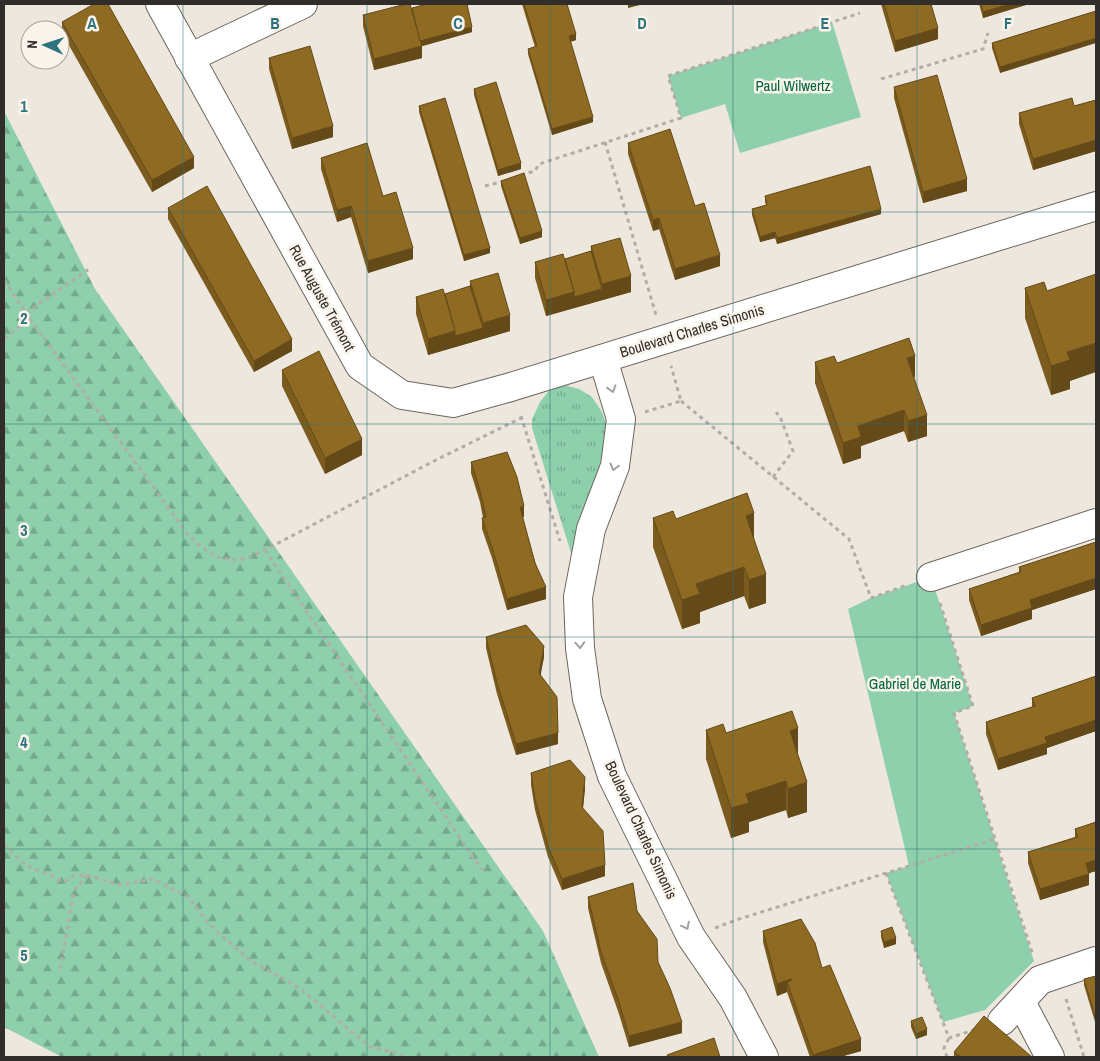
<svg xmlns="http://www.w3.org/2000/svg" width="1100" height="1061" viewBox="0 0 1100 1061" font-family="'Archivo Narrow',sans-serif">
<style>
.grass{fill:url(#grass-tufts)}
.forest{fill:url(#forest-firs)}
.park{fill:#8ed0ab}
.lines{fill:none;stroke-linecap:round;stroke-linejoin:round}
.minor-casing{stroke:#6b665d;stroke-width:30}
.path{stroke:#b2ada6;stroke-width:3;stroke-dasharray:4 4;stroke-linecap:butt}
.minor{stroke:#fff;stroke-width:28}
.wall{fill:#7b5b1e}
.shaded-wall{fill:#644a18}
.building{fill:#8f6a23;stroke:#644a18}
.oneway{stroke:#a2a09f}
.grid{fill:none;stroke:#2c737e;stroke-width:1;stroke-opacity:0.55}
.labels{text-anchor:middle;stroke-width:5;stroke-linejoin:round;paint-order:stroke}
.park-label{font-size:15px;fill:#00643e;stroke:#faf4ea}
.street-label{font-size:15px;fill:#302d2a;stroke:#faf4ea}
.grid-label{font-size:16px;text-anchor:middle;font-weight:bold;fill:#2c737e;stroke:#faf4ea;stroke-width:5;stroke-linejoin:round;paint-order:stroke}
</style>
<defs>
<pattern id="grass-tufts" width="24" height="20" patternUnits="userSpaceOnUse" patternTransform="scale(1.25)"><rect width="24" height="20" fill="#8ed0ab"/><path d="M3 7l-1-3M5 7V3M7 7l1-3M15 17l-1-3M17 17v-4M19 17l1-3" fill="none" stroke="#74a98b"/></pattern>
<pattern id="forest-firs" width="22" height="20" patternUnits="userSpaceOnUse" patternTransform="scale(1.25)"><rect width="22" height="20" fill="#8ed0ab"/><path d="M5 1l3.5 6h-7zM16 11l3.5 6h-7z" fill="#74a98b"/></pattern>
</defs>
<rect width="100%" height="100%" fill="#ede7dd"/>
<polygon class="grass" points="564,385 579,389 592,397 602,412 608,429 607,447 572,556 532,428 532,419 540,402 551,388"/>
<polygon class="forest" points="4,111 95,289 543,931 599,1057 62,1057 4,1027"/>
<g class="park">
<polygon points="832,22 861,117 740,153 725,104 681,118 668,76"/>
<polygon points="931,577 973,706 954,713 1034,961 985,1010 943,1022 886,873 909,866 848,609 871,598"/>
</g>
<g class="lines">
<g class="minor-casing">
<g id="minor">
<polyline points="160,4 360,366 402,395 453,403 511,387 1096,206"/>
<polyline points="189,58 303,4"/>
<polyline points="603,359 621,419 615,466 591,529 578,597 580,648 587,699 612,776 691,937 733,998 764,1057"/>
<polyline points="931,577 1096,523"/>
<polyline points="1021,1002 1050,1057"/>
<polyline points="1002,1021 1040,980 1096,961"/>
</g>
</g>
<g class="path">
<polyline points="881,79 983,49 988,33"/>
<polyline points="605,142 656,315"/>
<polyline points="521,175 535,171 539,164 681,118 668,76 860,13"/>
<polyline points="485,186 504,181"/>
<polyline points="4,280 30,319"/>
<polyline points="26,313 89,269"/>
<path d="M4,338L30,319L189,536C205,550 219,563 242,559C250,557 258,553 265,550L434,461L521,418"/>
<polyline points="681,401 849,539 871,598 907,585"/>
<polyline points="645,412 681,401 671,366"/>
<polyline points="521,416 560,541"/>
<polyline points="773,477 793,451 781,419 776,412"/>
<polyline points="265,550 482,870"/>
<polyline points="940,603 973,706 954,713 1033,955"/>
<polyline points="4,845 25,865 50,875 58,880 66,881 74,876 87,875 120,885 153,879 188,897 209,924 249,960 298,987 370,1047 393,1052 403,1057"/>
<polyline points="886,873 949,1038 974,1030"/>
<polyline points="715,928 736,920 995,839"/>
<polyline points="60,969 74,891 87,875"/>
<polyline points="1066,999 1084,1057"/>
<polyline points="947,1057 944,1048 949,1038"/>
</g>
<use href="#minor" class="minor"/>
</g>
<g class="wall">
<polygon points="522,4 567,4 576,40 570,42 593,122 552,135 528,54 528,49 535,47"/>
<polygon points="881,4 931,4 938,39 895,52"/>
<polygon points="979,4 1029,4 983,18"/>
<polygon points="412,8 472,32 422,46 422,58 374,70 363,26 363,15"/>
<polygon points="1096,11 1000,73 992,48 992,43"/>
<polygon points="62,22 194,168 152,192 62,33"/>
<polygon points="269,58 333,137 292,149 269,69"/>
<polygon points="894,87 967,191 923,203 894,98"/>
<polygon points="474,89 521,169 498,176 474,95"/>
<polygon points="1096,100 1096,151 1033,170 1019,124 1019,113 1074,106"/>
<polygon points="419,106 490,253 464,261 419,112"/>
<polygon points="628,143 695,206 720,266 675,280 659,229 653,231 628,154"/>
<polygon points="321,158 383,196 413,259 368,273 351,217 337,222 321,169"/>
<polygon points="501,181 542,237 520,244 501,186"/>
<polygon points="765,196 881,214 777,244 775,238 760,242 752,215 752,209 766,205 765,202"/>
<polygon points="168,208 292,351 254,372 168,219"/>
<polygon points="591,246 631,292 546,316 535,278 535,262 565,259 591,251"/>
<polygon points="470,281 510,331 428,355 416,314 416,297 445,294 470,286"/>
<polygon points="1025,288 1070,381 1070,389 1051,395 1025,318"/>
<polygon points="815,362 837,363 915,377 914,377 927,436 908,442 904,431 861,446 861,458 843,464 815,383"/>
<polygon points="282,370 362,455 325,474 282,386"/>
<polygon points="471,462 524,517 522,517 546,599 507,610 492,558 482,529 482,518 483,518 480,502 471,473"/>
<polygon points="653,518 676,519 754,541 766,603 749,609 744,596 700,612 700,623 682,629 653,547"/>
<polygon points="1096,542 1096,589 1032,610 1032,619 981,636 969,600 969,589 1019,572 1019,567"/>
<polygon points="486,637 544,657 540,675 558,744 516,755 497,694 486,648"/>
<polygon points="1096,676 1096,731 1047,748 1047,754 998,770 986,734 986,722 1032,707 1032,698"/>
<polygon points="706,730 726,733 798,756 807,812 788,818 786,810 749,822 749,832 731,838 706,759"/>
<polygon points="531,773 585,788 583,808 605,876 562,890 548,857 535,810 531,785"/>
<polygon points="1096,822 1096,871 1089,873 1089,885 1040,900 1028,863 1028,852 1075,837 1075,829"/>
<polygon points="588,897 637,911 658,962 682,1033 629,1047 619,1014 601,963 588,908"/>
<polygon points="763,931 822,968 861,1051 840,1057 810,1057 787,992 777,996 763,942"/>
<polygon points="881,931 896,944 884,948 881,937"/>
<polygon points="1096,976 1096,1025 1084,985 1084,979"/>
<polygon points="911,1021 927,1035 916,1039 911,1027"/>
<polygon points="954,1052 1032,1057 954,1057"/>
</g>
<g class="shaded-wall">
<polygon points="628,4 644,4 628,8"/>
<polygon points="1010,4 1029,4 983,18 983,12"/>
<polygon points="472,27 472,32 419,47 419,41"/>
<polygon points="938,28 938,39 895,52 895,41"/>
<polygon points="576,34 576,40 569,42 569,36"/>
<polygon points="1096,38 1096,43 1000,73 1000,67"/>
<polygon points="422,46 422,58 374,70 374,59"/>
<polygon points="593,117 593,122 552,135 552,129"/>
<polygon points="333,126 333,137 292,149 292,138"/>
<polygon points="1096,140 1096,151 1033,170 1033,159"/>
<polygon points="194,157 194,168 152,192 152,180"/>
<polygon points="521,163 521,169 498,176 498,170"/>
<polygon points="967,179 967,191 923,203 923,192"/>
<polygon points="351,206 351,217 337,222 337,210"/>
<polygon points="881,209 881,214 777,244 777,238"/>
<polygon points="659,218 659,229 653,231 653,220"/>
<polygon points="542,231 542,237 520,244 520,238"/>
<polygon points="775,232 775,238 760,242 760,237"/>
<polygon points="413,248 413,259 368,273 368,261"/>
<polygon points="490,248 490,253 464,261 464,255"/>
<polygon points="720,255 720,266 675,280 675,269"/>
<polygon points="631,276 631,292 546,316 546,300 574,292 602,289 602,284"/>
<polygon points="510,315 510,331 483,339 483,323"/>
<polygon points="483,328 483,339 428,355 428,339 455,331"/>
<polygon points="292,339 292,351 254,372 254,361"/>
<polygon points="1096,343 1096,372 1070,381 1070,389 1051,395 1051,366 1067,352"/>
<polygon points="915,356 915,377 907,379 907,358"/>
<polygon points="904,410 904,431 861,446 861,458 843,464 843,443 858,426"/>
<polygon points="927,415 927,436 908,442 908,421"/>
<polygon points="362,439 362,455 325,474 325,458"/>
<polygon points="524,506 524,517 520,518 520,507"/>
<polygon points="754,513 754,543 746,516"/>
<polygon points="744,567 744,596 700,612 700,623 682,629 682,600 696,584"/>
<polygon points="766,574 766,603 749,609 749,580"/>
<polygon points="1096,578 1096,589 1032,610 1032,619 981,636 981,625 1030,600"/>
<polygon points="546,587 546,599 507,610 507,599"/>
<polygon points="544,646 544,657 539,684 539,673"/>
<polygon points="1096,720 1096,731 1047,748 1047,754 998,770 998,759 1045,737"/>
<polygon points="798,728 798,758 790,731"/>
<polygon points="558,733 558,744 516,755 516,744"/>
<polygon points="585,777 585,788 582,818 582,807"/>
<polygon points="786,781 786,810 749,822 749,832 731,838 731,808 746,794"/>
<polygon points="807,782 807,812 788,818 788,789"/>
<polygon points="1096,860 1096,871 1086,874 1086,863"/>
<polygon points="605,865 605,876 562,890 562,879"/>
<polygon points="1089,874 1089,885 1040,900 1040,889"/>
<polygon points="896,938 896,944 884,948 884,942"/>
<polygon points="791,979 791,990 787,982 787,992 777,996 777,984"/>
<polygon points="682,1022 682,1033 629,1047 629,1036"/>
<polygon points="927,1029 927,1035 916,1039 916,1034"/>
<polygon points="861,1039 861,1051 840,1057 813,1057 813,1055"/>
</g>
<g class="building">
<polygon points="94,4 108,4 194,157 152,180 62,22"/>
<polygon points="406,4 410,4 422,46 374,59 363,15"/>
<polygon points="427,4 467,4 472,27 420,41 412,8"/>
<polygon points="524,4 567,4 576,34 569,36 593,117 552,129 528,49 537,46"/>
<polygon points="884,4 931,4 938,28 895,41"/>
<polygon points="981,4 1010,4 983,12"/>
<polygon points="1096,11 1096,38 1000,67 992,43"/>
<polygon points="310,46 333,126 292,138 269,58"/>
<polygon points="937,75 967,179 923,192 894,87"/>
<polygon points="496,82 521,163 498,170 474,89"/>
<polygon points="445,98 490,248 464,255 419,106"/>
<polygon points="1072,98 1074,106 1096,100 1096,140 1033,159 1019,113"/>
<polygon points="670,129 695,206 704,203 720,255 675,269 659,218 653,220 628,143"/>
<polygon points="367,143 383,196 396,192 413,248 368,261 351,206 337,210 321,158"/>
<polygon points="870,166 881,209 777,238 775,232 760,237 752,209 767,205 765,196"/>
<polygon points="524,173 542,231 520,238 501,181"/>
<polygon points="207,186 292,339 254,361 168,208"/>
<polygon points="620,238 631,276 602,284 591,246"/>
<polygon points="591,251 602,289 574,297 574,292 565,259"/>
<polygon points="563,254 574,292 546,300 535,262"/>
<polygon points="498,273 510,315 483,323 470,281"/>
<polygon points="1096,274 1096,343 1067,352 1070,360 1051,366 1025,288 1044,282 1047,291"/>
<polygon points="470,286 483,328 455,336 455,331 445,294"/>
<polygon points="443,289 455,331 428,339 416,297"/>
<polygon points="909,338 915,356 907,358 927,415 908,421 904,410 858,426 861,437 843,443 815,362 834,356 837,363"/>
<polygon points="319,351 362,439 325,458 282,370"/>
<polygon points="507,452 517,477 524,506 520,507 535,563 546,587 507,599 492,547 482,518 486,517 480,491 471,462"/>
<polygon points="747,493 754,513 746,516 766,574 749,580 744,567 696,584 700,594 682,600 653,518 673,511 676,519"/>
<polygon points="1096,542 1096,578 1030,600 1032,608 981,625 969,589 1021,572 1019,567"/>
<polygon points="526,625 544,646 539,673 557,697 558,733 516,744 497,683 486,637"/>
<polygon points="1096,676 1096,720 1045,737 1047,743 998,759 986,722 1035,706 1032,698"/>
<polygon points="792,711 798,728 790,731 807,782 788,789 786,781 746,794 749,803 731,808 706,730 723,724 726,733"/>
<polygon points="570,760 585,777 582,807 603,831 605,865 562,879 548,846 535,799 531,773"/>
<polygon points="1096,822 1096,860 1086,863 1089,874 1040,889 1028,852 1078,837 1075,829"/>
<polygon points="633,883 637,911 657,939 658,962 670,988 682,1022 629,1036 619,1002 601,952 588,897"/>
<polygon points="801,919 815,943 822,968 830,965 861,1039 813,1055 787,982 792,980 791,979 777,984 763,931"/>
<polygon points="892,927 896,938 884,942 881,931"/>
<polygon points="1096,976 1096,1020 1084,979"/>
<polygon points="984,1016 1032,1057 961,1057 954,1052"/>
<polygon points="922,1017 927,1029 916,1034 911,1021"/>
<polygon points="714,1038 720,1057 668,1057 667,1055"/>
</g>
<defs><path id="oneway-chevron" d="M-2-3.5L2.5 0L-2 3.5" fill="none" stroke-width="1.6" stroke-linecap="round" stroke-linejoin="round" transform="scale(1.25)"/></defs>
<g class="oneway">
<use href="#oneway-chevron" transform="translate(612 389) rotate(73)"/>
<use href="#oneway-chevron" transform="translate(614 467) rotate(105)"/>
<use href="#oneway-chevron" transform="translate(580 645) rotate(86)"/>
<use href="#oneway-chevron" transform="translate(686 926) rotate(64)"/>
</g>
<path class="grid" d="M183,4V1057M367,4V1057M550,4V1057M733,4V1057M917,4V1057M4,212H1096M4,424H1096M4,637H1096M4,849H1096"/>
<g class="labels">
<g class="park-label">
<text x="793" y="91">Paul Wilwertz</text>
<text x="915" y="689">Gabriel de Marie</text>
</g>
<g class="street-label">
<text transform="translate(322 298) rotate(61)" y="5">Rue Auguste Trémont</text>
<text transform="translate(692 331) rotate(-17)" y="5">Boulevard Charles Simonis</text>
<text transform="translate(641 830) rotate(65)" y="5">Boulevard Charles Simonis</text>
</g>
</g>
<g class="grid-label">
<text x="92" y="29">A</text>
<text x="275" y="29">B</text>
<text x="458" y="29">C</text>
<text x="642" y="29">D</text>
<text x="825" y="29">E</text>
<text x="1008" y="29">F</text>
<text x="24" y="112">1</text>
<text x="24" y="324">2</text>
<text x="24" y="536">3</text>
<text x="24" y="748">4</text>
<text x="24" y="961">5</text>
</g>
<rect width="1100" height="1061" fill="none" stroke="#302d2a" stroke-width="10"/>
<g transform="translate(45 45) rotate(273)"><circle r="24" fill="#faf4ea" stroke="#a9a49d"/>
<path d="M0-4L9 19L0 12L-9 19Z" fill="#2c737e"/>
<text y="-8" font-size="14" font-weight="bold" text-anchor="middle" fill="#302d2a">N</text>
</g>
</svg>
